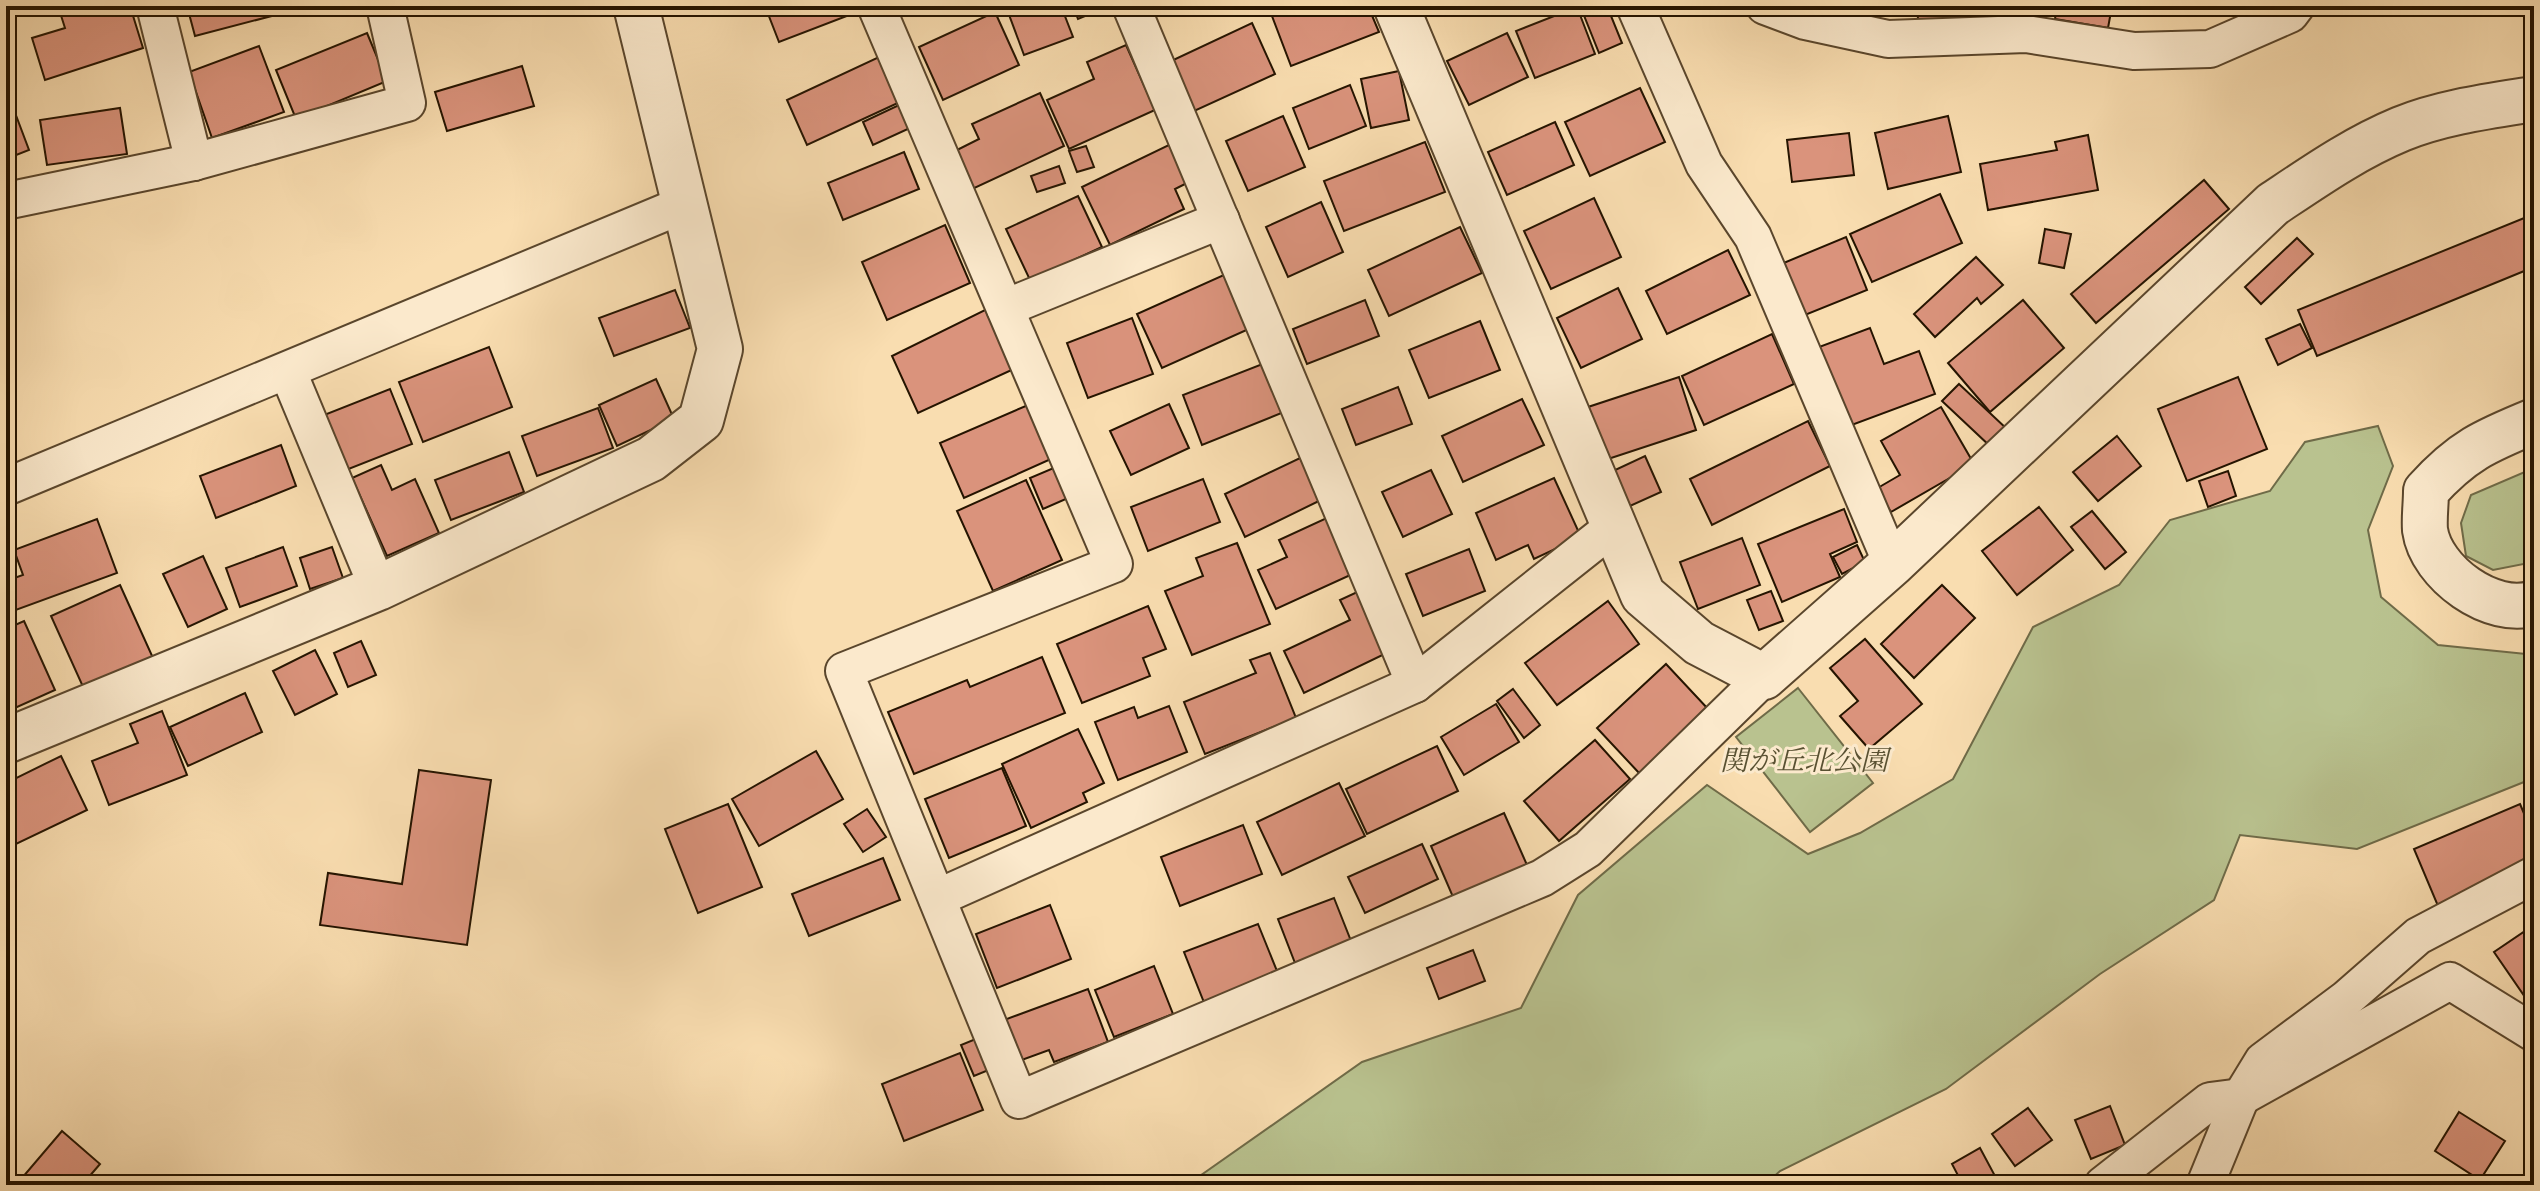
<svg xmlns="http://www.w3.org/2000/svg" width="2540" height="1191" viewBox="0 0 2540 1191" font-family="'IM FELL Double Pica','Noto Serif JP',serif">
<style>
.green{fill:#b9c28f;stroke:#6f6b48;stroke-width:2}
.building{fill:#da937c;stroke:#251400;stroke-width:2}
.lines{fill:none;stroke-linecap:round;stroke-linejoin:round}
.minor-casing{stroke:#5a462c;stroke-width:40}
.tertiary-casing{stroke:#5a462c;stroke-width:48}
.minor{stroke:#fbe9cc;stroke-width:36}
.tertiary{stroke:#fbe9cc;stroke-width:44}
.labels{text-anchor:middle;stroke-width:6;stroke-linejoin:round;paint-order:stroke}
.park-label{font-size:28px;font-style:italic;fill:#595132;stroke:#fbe9cc}
</style>
<rect width="100%" height="100%" fill="#f9ddb0"/>
<filter id="stains"><feTurbulence type="fractalNoise" baseFrequency=".0025" numOctaves="4"/><feColorMatrix values="0 0 0 0 .2 0 0 0 0 .09 0 0 0 0 .02 0 0 0 .5 -.17"/></filter>
<radialGradient id="worn" r=".72"><stop offset=".6" stop-color="#630" stop-opacity="0"/><stop offset="1" stop-color="#630" stop-opacity=".3"/></radialGradient>
<g class="green">
<polygon points="2378,426 2393,466 2368,530 2381,597 2438,645 2526,654 2534,650 2534,778 2357,849 2240,835 2214,900 2100,974 1946,1089 1780,1171 1765,1185 1187,1185 1362,1062 1521,1008 1578,895 1707,785 1808,854 1860,833 1953,779 2033,627 2119,585 2170,520 2270,491 2305,442"/>
<polygon points="2534,468 2534,562 2493,570 2466,556 2461,523 2471,495"/>
<polygon points="1798,688 1873,783 1810,832 1736,737"/>
</g>
<g class="building">
<polygon points="58,6 130,6 143,48 45,80 32,38 65,28"/>
<polygon points="187,6 310,6 195,36"/>
<polygon points="765,6 863,6 865,9 779,42"/>
<polygon points="1024,6 1061,6 1073,37 1024,55 1008,12"/>
<polygon points="1073,6 1099,6 1100,10 1078,19"/>
<polygon points="1299,6 1368,6 1379,32 1291,66 1272,16"/>
<polygon points="1586,6 1607,6 1622,43 1599,53 1581,8"/>
<polygon points="1897,6 2014,6 2015,23 1919,29 1917,8 1897,9"/>
<polygon points="2057,6 2112,6 2108,28 2055,19"/>
<polygon points="1577,7 1595,54 1535,78 1516,31"/>
<polygon points="995,12 1019,65 943,100 919,47"/>
<polygon points="1252,23 1275,74 1192,112 1169,62"/>
<polygon points="367,33 387,81 296,119 276,70"/>
<polygon points="1507,33 1528,77 1469,105 1447,61"/>
<polygon points="1126,45 1155,110 1069,149 1047,100 1094,79 1087,62"/>
<polygon points="259,46 284,112 212,138 189,72"/>
<polygon points="879,57 900,102 807,145 787,100"/>
<polygon points="522,66 534,106 447,131 435,92"/>
<polygon points="1399,71 1409,120 1371,128 1361,79"/>
<polygon points="1350,85 1366,126 1309,149 1293,108"/>
<polygon points="1640,88 1665,142 1590,176 1565,122"/>
<polygon points="1040,93 1064,146 968,191 951,153 979,139 972,124"/>
<polygon points="11,102 29,150 6,159 6,104"/>
<polygon points="899,105 910,128 873,145 863,122"/>
<polygon points="120,108 127,154 47,165 40,120"/>
<polygon points="1283,116 1305,167 1248,191 1226,141"/>
<polygon points="1948,116 1961,172 1888,189 1875,133"/>
<polygon points="1555,122 1574,165 1507,195 1488,152"/>
<polygon points="1849,133 1854,175 1792,182 1787,140"/>
<polygon points="2088,135 2098,190 1988,210 1980,164 2057,150 2055,142"/>
<polygon points="1175,142 1193,180 1175,189 1184,209 1110,245 1082,187"/>
<polygon points="1425,142 1445,192 1344,231 1324,181"/>
<polygon points="1086,146 1094,167 1077,172 1069,151"/>
<polygon points="904,152 919,189 843,220 828,183"/>
<polygon points="1059,166 1065,183 1037,192 1031,176"/>
<polygon points="2204,180 2229,209 2096,323 2071,294"/>
<polygon points="1940,194 1962,243 1872,282 1850,234"/>
<polygon points="1078,196 1102,247 1030,280 1006,229"/>
<polygon points="1594,198 1621,257 1551,289 1524,231"/>
<polygon points="1321,202 1343,252 1288,277 1266,227"/>
<polygon points="2534,214 2534,267 2317,356 2298,310"/>
<polygon points="945,225 970,283 887,320 862,262"/>
<polygon points="1460,227 1482,273 1389,316 1368,270"/>
<polygon points="2045,229 2071,234 2064,268 2039,263"/>
<polygon points="1846,237 1867,290 1795,319 1774,267"/>
<polygon points="2297,238 2313,254 2261,304 2245,287"/>
<polygon points="1728,250 1750,295 1667,334 1646,291"/>
<polygon points="1976,257 2003,285 1981,304 1977,298 1935,337 1914,314"/>
<polygon points="1226,274 1251,328 1162,368 1137,314"/>
<polygon points="1618,288 1642,339 1581,368 1557,318"/>
<polygon points="675,290 690,328 614,356 599,318"/>
<polygon points="1365,300 1379,336 1307,364 1293,329"/>
<polygon points="2023,300 2064,348 1990,412 1948,363"/>
<polygon points="989,308 1016,368 918,413 892,356"/>
<polygon points="1132,318 1153,374 1088,398 1067,343"/>
<polygon points="1480,321 1500,370 1429,398 1409,350"/>
<polygon points="2300,324 2312,348 2278,365 2266,339"/>
<polygon points="1870,328 1884,364 1919,351 1935,394 1849,426 1819,347"/>
<polygon points="1772,334 1794,384 1704,425 1682,376"/>
<polygon points="489,347 512,407 423,442 399,382"/>
<polygon points="1265,363 1284,412 1202,445 1183,395"/>
<polygon points="1679,377 1696,430 1599,462 1582,409"/>
<polygon points="2238,377 2267,449 2187,481 2158,409"/>
<polygon points="656,379 674,419 617,446 599,405"/>
<polygon points="1959,384 2008,430 1991,447 1942,401"/>
<polygon points="1398,387 1412,424 1356,445 1342,409"/>
<polygon points="390,389 412,444 341,472 319,417"/>
<polygon points="1522,399 1544,445 1463,482 1442,436"/>
<polygon points="1169,404 1189,448 1131,475 1110,431"/>
<polygon points="1028,405 1051,459 964,498 940,443"/>
<polygon points="1941,407 1974,464 1891,512 1876,489 1900,475 1881,441"/>
<polygon points="598,408 613,448 537,476 522,436"/>
<polygon points="1808,421 1830,466 1712,525 1690,479"/>
<polygon points="2117,436 2141,466 2098,501 2073,472"/>
<polygon points="281,445 296,486 216,518 200,476"/>
<polygon points="509,452 524,492 451,520 435,480"/>
<polygon points="1645,456 1661,492 1630,506 1613,471"/>
<polygon points="1300,458 1321,500 1245,537 1225,494"/>
<polygon points="1063,464 1075,495 1043,509 1030,478"/>
<polygon points="381,465 392,490 415,479 439,533 387,556 352,478"/>
<polygon points="1431,470 1452,514 1403,537 1382,492"/>
<polygon points="2228,471 2236,496 2208,507 2199,481"/>
<polygon points="1554,478 1581,537 1534,559 1528,545 1496,560 1476,513"/>
<polygon points="1203,479 1220,522 1148,551 1131,507"/>
<polygon points="1026,480 1062,560 993,591 957,511"/>
<polygon points="2039,507 2073,550 2017,595 1982,551"/>
<polygon points="1844,509 1857,542 1830,554 1840,577 1782,602 1758,544"/>
<polygon points="2092,511 2126,552 2105,569 2071,527"/>
<polygon points="1331,516 1357,572 1276,609 1258,570 1287,557 1279,540"/>
<polygon points="97,519 117,573 13,611 6,581 23,575 14,550"/>
<polygon points="1742,538 1760,585 1698,609 1680,562"/>
<polygon points="1237,543 1270,624 1192,655 1165,591 1203,576 1196,558"/>
<polygon points="1857,545 1865,562 1842,574 1833,557"/>
<polygon points="283,547 297,586 240,607 226,568"/>
<polygon points="332,547 343,578 310,589 300,558"/>
<polygon points="1469,549 1485,591 1423,616 1406,574"/>
<polygon points="203,556 227,609 188,627 163,574"/>
<polygon points="120,585 153,658 84,689 51,616"/>
<polygon points="1942,585 1975,618 1914,678 1881,644"/>
<polygon points="1368,587 1397,648 1304,693 1284,651 1350,620 1340,600"/>
<polygon points="1771,591 1783,621 1759,630 1747,600"/>
<polygon points="1608,601 1639,644 1557,705 1525,663"/>
<polygon points="1148,606 1166,649 1143,658 1150,676 1082,703 1057,644"/>
<polygon points="24,621 55,690 6,712 6,629"/>
<polygon points="1865,639 1922,704 1869,749 1840,716 1858,701 1830,668"/>
<polygon points="361,641 376,675 348,687 334,653"/>
<polygon points="315,650 337,694 295,715 273,671"/>
<polygon points="1270,653 1296,718 1205,754 1184,702 1256,673 1250,660"/>
<polygon points="1042,657 1065,713 914,774 888,712 967,680 970,687"/>
<polygon points="1666,664 1709,710 1640,774 1597,728"/>
<polygon points="1513,689 1540,725 1524,738 1497,701"/>
<polygon points="245,693 262,732 188,766 170,727"/>
<polygon points="1496,704 1519,742 1464,775 1441,737"/>
<polygon points="1169,706 1187,752 1118,780 1095,722 1134,707 1138,718"/>
<polygon points="162,711 187,775 109,805 92,761 138,743 130,724"/>
<polygon points="1078,729 1104,783 1083,793 1087,802 1031,828 1002,764"/>
<polygon points="1595,740 1630,779 1559,841 1524,801"/>
<polygon points="1437,746 1458,791 1367,834 1346,789"/>
<polygon points="816,751 843,799 759,846 732,799"/>
<polygon points="61,756 87,810 16,844 6,823 6,783"/>
<polygon points="1002,768 1026,826 949,858 925,799"/>
<polygon points="419,770 491,780 467,945 320,925 328,873 402,884"/>
<polygon points="1339,783 1365,836 1282,875 1257,822"/>
<polygon points="728,804 762,887 698,913 665,829"/>
<polygon points="2520,804 2534,837 2534,866 2438,906 2414,849"/>
<polygon points="867,809 886,837 863,852 844,824"/>
<polygon points="1504,813 1527,865 1453,897 1431,846"/>
<polygon points="1243,825 1262,874 1180,906 1161,857"/>
<polygon points="1422,844 1438,879 1365,913 1348,877"/>
<polygon points="883,858 900,900 809,936 792,894"/>
<polygon points="1334,898 1351,941 1295,963 1278,919"/>
<polygon points="1050,905 1071,959 997,988 976,934"/>
<polygon points="1258,924 1281,981 1207,1010 1184,952"/>
<polygon points="2534,925 2534,991 2525,997 2494,952"/>
<polygon points="1473,950 1485,981 1439,999 1427,968"/>
<polygon points="1154,966 1173,1014 1114,1037 1095,990"/>
<polygon points="1088,989 1108,1042 1054,1062 1049,1050 1019,1061 1004,1020"/>
<polygon points="983,1036 996,1067 974,1076 961,1045"/>
<polygon points="960,1053 983,1110 904,1141 882,1084"/>
<polygon points="2110,1106 2125,1145 2091,1159 2075,1120"/>
<polygon points="2028,1108 2052,1140 2015,1166 1992,1134"/>
<polygon points="2459,1112 2505,1141 2480,1180 2435,1151"/>
<polygon points="62,1131 100,1164 82,1185 16,1185"/>
<polygon points="1980,1148 1995,1176 1977,1185 1963,1185 1952,1164"/>
</g>
<g class="lines">
<g class="minor-casing">
<g id="minor">
<polyline points="155,6 194,162"/>
<polyline points="876,6 1114,564 844,671 1019,1100 1542,878 1588,849 1764,677"/>
<polyline points="1131,6 1415,684"/>
<polyline points="1635,6 1704,164 1753,237 1892,564"/>
<polyline points="1765,6 1805,21 1888,39 2026,34 2134,51 2210,49 2290,14 2296,6"/>
<polyline points="6,201 194,162 407,103 385,6"/>
<polyline points="1005,308 1221,220"/>
<polyline points="288,372 378,588"/>
<polyline points="6,487 685,204"/>
<polyline points="937,898 1415,684 1613,527"/>
<polyline points="2103,1185 2210,1101 2241,1097 2450,981 2534,1033"/>
<polyline points="2205,1185 2241,1097 2263,1061 2346,999 2418,936 2534,875"/>
</g>
</g>
<g class="tertiary-casing">
<g id="tertiary">
<path d="M1396,6L1643,595L1699,643L1764,677L1892,564L2273,204C2315,176 2355,148 2401,129C2443,112 2490,106 2534,99"/>
<path d="M2534,421C2485,441 2462,451 2426,491C2426,504 2424,517 2425,530C2431,573 2492,617 2534,603"/>
<polyline points="6,741 378,588 651,459 701,420 720,349 636,6"/>
</g>
</g>
<use href="#minor" class="minor"/>
<use href="#tertiary" class="tertiary"/>
</g>
<g class="labels">
<g class="park-label">
<text x="1804" y="770">関が丘北公園</text>
</g>
</g>
<rect width="2540" height="1191" fill="none" stroke="#f9ddb0" stroke-width="32"/>
<rect x="8" y="8" width="2524" height="1175" fill="none" stroke="#251400" stroke-width="4"/>
<rect x="16" y="16" width="2508" height="1159" fill="none" stroke="#251400" stroke-width="2"/>
<rect width="100%" height="100%" filter="url(#stains)"/>
<rect width="100%" height="100%" fill="url(#worn)"/>
</svg>
